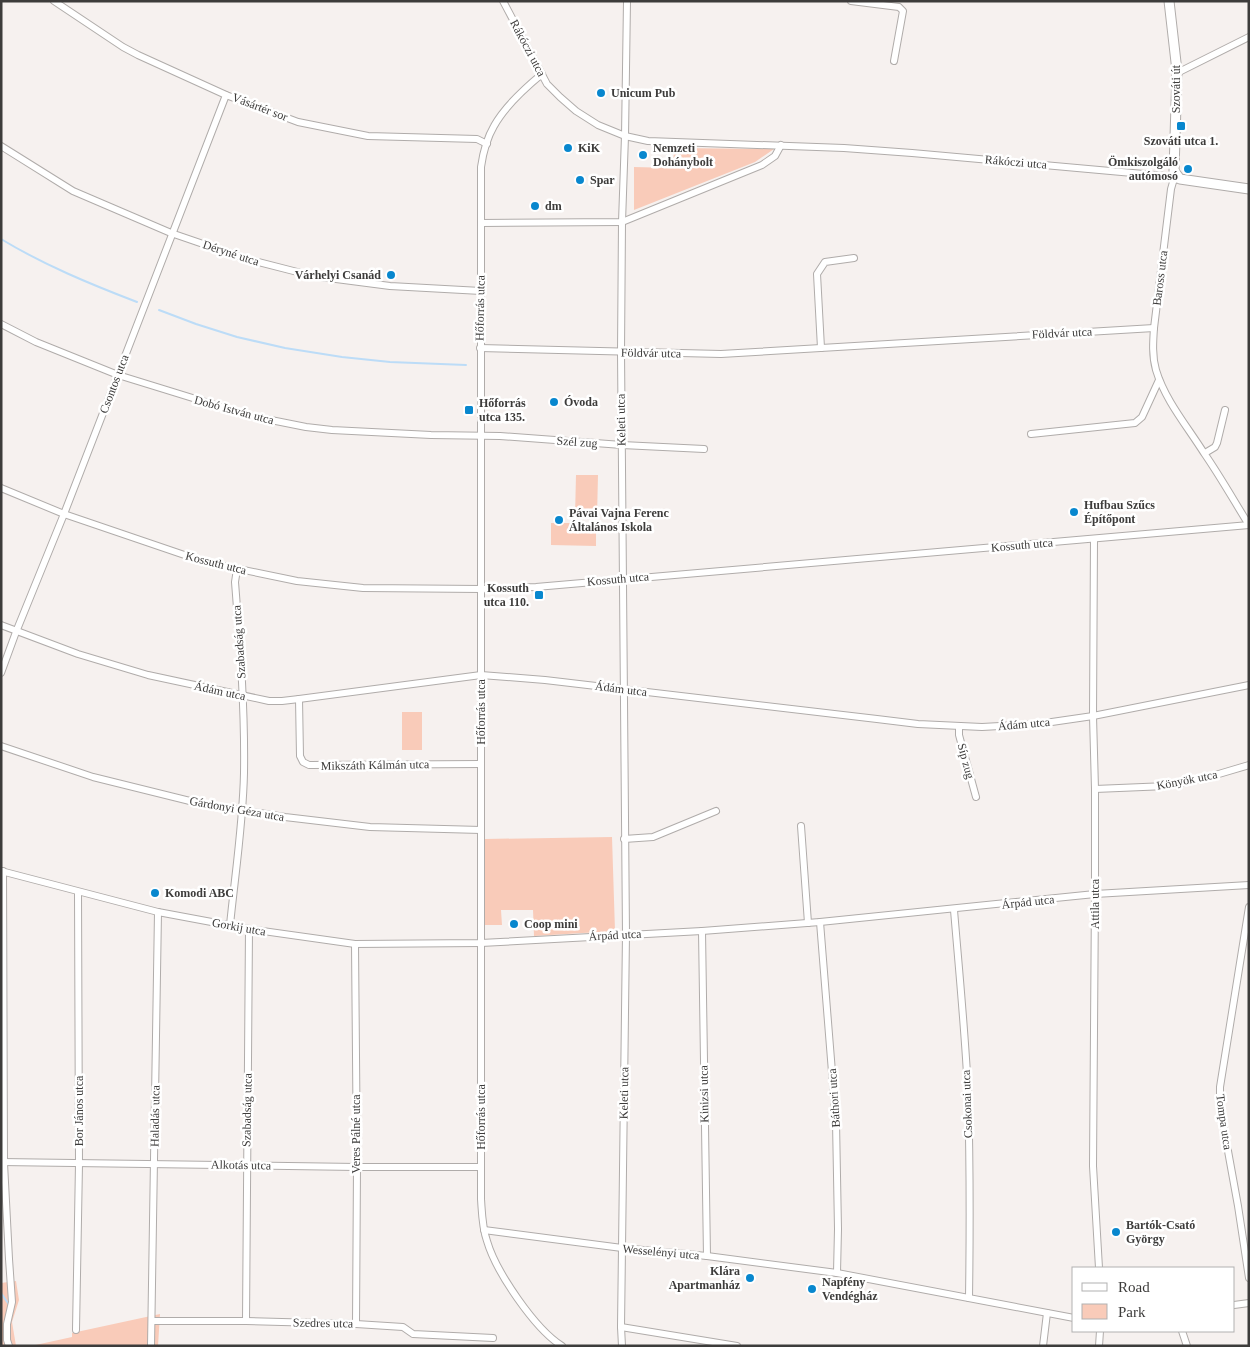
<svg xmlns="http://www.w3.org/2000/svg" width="1250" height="1347" viewBox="0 0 1250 1347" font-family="'Times New Roman',serif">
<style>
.green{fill:#f9cbb9}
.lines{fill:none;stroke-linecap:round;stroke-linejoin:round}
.stream{stroke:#bcdcf7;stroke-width:2}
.minor-casing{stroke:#b0acaa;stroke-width:8}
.secondary-casing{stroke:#b0acaa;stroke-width:11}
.minor{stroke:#fff;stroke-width:6}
.secondary{stroke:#fff;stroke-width:9}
.poi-dot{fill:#0887ce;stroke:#fff;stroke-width:2}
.labels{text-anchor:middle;stroke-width:5;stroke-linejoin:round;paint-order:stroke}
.street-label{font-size:12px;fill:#3d3c3b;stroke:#fff}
.poi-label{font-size:12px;font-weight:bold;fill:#3d3c3b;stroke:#fff;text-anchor:start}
</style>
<rect width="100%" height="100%" fill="#f6f1ef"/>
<g class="green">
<polygon points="674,148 774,149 755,162 634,210 634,167 673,168"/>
<polygon points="576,475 598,475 597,517 575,517"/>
<polygon points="551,523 596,523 596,546 551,545"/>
<rect x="402" y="712" width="20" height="38"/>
<polygon points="612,837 615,931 534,936 533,910 501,910 502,925 485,925 485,839"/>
<polygon points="16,1281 19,1300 12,1322 16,1346 1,1346 1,1283"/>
<polygon points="160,1314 158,1346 31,1346 72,1337 72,1333"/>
</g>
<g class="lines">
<g class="stream">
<path d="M1,239C44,265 90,284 137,302"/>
<polyline points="159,310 196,324 237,337 285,348 342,357 390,362 466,365"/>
<polyline points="1,1293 10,1306"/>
</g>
<g class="minor-casing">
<g id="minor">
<polyline points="54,1 123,47 138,55 226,95 298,122 368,136 477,139 487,144"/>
<path d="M503,1L547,84L560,97L576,111L598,125L625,136L648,141L844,148L912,153L1177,177L1173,182L1171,189L1154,328C1153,342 1152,356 1156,370C1165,400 1187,426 1204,453C1220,476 1234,501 1249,525"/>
<polyline points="851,1 899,7 903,11 894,61"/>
<polyline points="1177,71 1181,71 1249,37"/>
<path d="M542,74C525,88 505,106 494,126C487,138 483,153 481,167V1199C482,1213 482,1227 487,1241C496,1272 535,1329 562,1346"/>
<polyline points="1,146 73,191 171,233 247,259 313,276 390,286 481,291"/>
<polyline points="481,223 622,222 762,165 775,156 781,145"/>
<polyline points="1,324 36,342 118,375 251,416 306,427 332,430 431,435 500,436 622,445 704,449"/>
<polyline points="480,348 721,354 1154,328"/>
<polyline points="821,348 817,274 825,262 854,258"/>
<polyline points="1031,434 1135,423 1142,417 1159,380"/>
<polyline points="1205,453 1215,447 1217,443 1225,410"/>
<polyline points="1,488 64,514 205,562 297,581 363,588 481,589 536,587 1249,525"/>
<polyline points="1094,539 1093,716 1095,789 1095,894 1093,1166 1099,1268"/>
<polyline points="1,625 78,654 148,675 269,701 282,701 299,699 481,675 545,680 877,719 918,724 982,727 1038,724 1093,716 1249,685"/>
<polyline points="1,673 16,632 64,514 226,95"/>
<polyline points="299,699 300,756 303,762 309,765 481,764"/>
<polyline points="959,726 959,735 976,797"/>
<polyline points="1,746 93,777 202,804 285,817 370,827 481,830"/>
<polyline points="1095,789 1167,786 1212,776 1249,765"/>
<polyline points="801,826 808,923"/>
<polyline points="624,839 653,837 716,811"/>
<polyline points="1,871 158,912 249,929 355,944 481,943 702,931 820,922 1095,894 1249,885"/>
<polyline points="3,871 4,1163 9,1259 12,1302 7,1324 7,1340 9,1346"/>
<polyline points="1249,907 1220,1087 1220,1107 1238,1206 1249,1278"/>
<path d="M954,910C959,970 965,1031 968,1092C970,1161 970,1230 969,1298"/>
<polyline points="820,922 836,1122 838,1229 837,1273"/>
<path d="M230,925C235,875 243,824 244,773C245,709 240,646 235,582L237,569"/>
<polyline points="702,931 707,1256"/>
<polyline points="355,944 357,1167 356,1324"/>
<polyline points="1,1162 357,1167 481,1167"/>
<polyline points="484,1230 622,1248 707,1256 837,1273 1074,1318"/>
<polyline points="1234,1305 1249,1303"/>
<polyline points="152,1321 246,1321 356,1324 403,1327 413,1334 493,1338"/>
<polyline points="246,1321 249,929"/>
<polyline points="621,1327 737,1346"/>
<polyline points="76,1330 79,1164 78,892"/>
<polyline points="1182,1331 1187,1346"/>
<polyline points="151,1346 158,912"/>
<polyline points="622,1346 621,1327 626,934 621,352 622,222 625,136 627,1"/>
<polyline points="1043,1346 1047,1313"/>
<polyline points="1099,1346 1100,1331"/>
</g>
</g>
<g class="secondary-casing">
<polyline id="secondary" points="1169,1 1177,71 1174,171 1180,179 1249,189"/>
</g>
<use href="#minor" class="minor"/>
<use href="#secondary" class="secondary"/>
</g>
<g class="poi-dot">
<circle cx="601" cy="93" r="5"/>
<rect x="1176" y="121" width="10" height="10" rx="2.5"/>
<circle cx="568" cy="148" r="5"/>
<circle cx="643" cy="155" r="5"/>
<circle cx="1188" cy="169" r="5"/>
<circle cx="580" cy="180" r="5"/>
<circle cx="535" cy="206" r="5"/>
<circle cx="391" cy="275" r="5"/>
<circle cx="554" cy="402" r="5"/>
<rect x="464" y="405" width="10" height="10" rx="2.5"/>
<circle cx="1074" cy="512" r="5"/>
<circle cx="559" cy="520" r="5"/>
<rect x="534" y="590" width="10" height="10" rx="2.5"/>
<circle cx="155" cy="893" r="5"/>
<circle cx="514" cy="924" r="5"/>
<circle cx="1116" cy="1232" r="5"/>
<circle cx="750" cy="1278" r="5"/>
<circle cx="812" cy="1289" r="5"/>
</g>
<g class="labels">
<g class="street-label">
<text transform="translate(528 48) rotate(62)" y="4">Rákóczi utca</text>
<text transform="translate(1176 89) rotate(-90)" y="4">Szováti út</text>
<text transform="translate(260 107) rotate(21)" y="4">Vásártér sor</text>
<text transform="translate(1016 162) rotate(5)" y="4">Rákóczi utca</text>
<text transform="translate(231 253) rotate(18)" y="4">Déryné utca</text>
<text transform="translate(1160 278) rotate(-83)" y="4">Baross utca</text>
<text transform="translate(480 308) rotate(-89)" y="4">Hőforrás utca</text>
<text transform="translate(1062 333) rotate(-3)" y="4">Földvár utca</text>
<text transform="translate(651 353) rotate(1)" y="4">Földvár utca</text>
<text transform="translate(114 384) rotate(-69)" y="4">Csontos utca</text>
<text transform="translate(234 410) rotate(15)" y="4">Dobó István utca</text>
<text transform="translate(621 420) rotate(-91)" y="4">Keleti utca</text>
<text transform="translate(577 442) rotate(4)" y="4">Szél zug</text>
<text transform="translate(1022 545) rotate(-5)" y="4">Kossuth utca</text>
<text transform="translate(216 563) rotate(14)" y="4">Kossuth utca</text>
<text transform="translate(618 579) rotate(-5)" y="4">Kossuth utca</text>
<text transform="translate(239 642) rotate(-94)" y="4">Szabadság utca</text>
<text transform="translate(621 689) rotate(7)" y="4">Ádám utca</text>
<text transform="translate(220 691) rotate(12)" y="4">Ádám utca</text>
<text transform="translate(481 712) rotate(-90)" y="4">Hőforrás utca</text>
<text transform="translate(1024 724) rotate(-5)" y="4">Ádám utca</text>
<text transform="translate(966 761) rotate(75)" y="4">Síp zug</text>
<text transform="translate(375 765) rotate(-1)" y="4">Mikszáth Kálmán utca</text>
<text transform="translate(1187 780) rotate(-11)" y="4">Könyök utca</text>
<text transform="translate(237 809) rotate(10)" y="4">Gárdonyi Géza utca</text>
<text transform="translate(1028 902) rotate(-6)" y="4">Árpád utca</text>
<text transform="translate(1095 904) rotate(-90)" y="4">Attila utca</text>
<text transform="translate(239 927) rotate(10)" y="4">Gorkij utca</text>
<text transform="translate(615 935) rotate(-3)" y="4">Árpád utca</text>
<text transform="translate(624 1093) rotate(-89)" y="4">Keleti utca</text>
<text transform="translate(704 1094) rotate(-91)" y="4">Kinizsi utca</text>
<text transform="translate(834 1098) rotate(-94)" y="4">Báthori utca</text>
<text transform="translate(967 1104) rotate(-92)" y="4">Csokonai utca</text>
<text transform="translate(247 1110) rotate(-89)" y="4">Szabadság utca</text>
<text transform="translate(79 1111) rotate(-90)" y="4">Bor János utca</text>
<text transform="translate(155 1116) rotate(-89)" y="4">Haladás utca</text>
<text transform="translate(481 1117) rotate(-90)" y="4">Hőforrás utca</text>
<text transform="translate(1224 1122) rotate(82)" y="4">Tompa utca</text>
<text transform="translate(356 1134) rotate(-90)" y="4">Veres Pálné utca</text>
<text transform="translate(241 1165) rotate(1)" y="4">Alkotás utca</text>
<text transform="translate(661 1252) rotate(5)" y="4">Wesselényi utca</text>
<text transform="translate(323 1323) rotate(1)" y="4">Szedres utca</text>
</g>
<g class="poi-label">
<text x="611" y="97">Unicum Pub</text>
<text x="1181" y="145" text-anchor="middle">Szováti utca 1.</text>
<text x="578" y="152">KiK</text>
<text x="653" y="152">Nemzeti<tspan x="653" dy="14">Dohánybolt</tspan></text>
<text x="1178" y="166" text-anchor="end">Ömkiszolgáló<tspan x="1178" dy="14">autómosó</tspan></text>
<text x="590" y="184">Spar</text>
<text x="545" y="210">dm</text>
<text x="381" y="279" text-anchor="end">Várhelyi Csanád</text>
<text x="564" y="406">Óvoda</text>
<text x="479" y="407">Hőforrás<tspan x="479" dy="14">utca 135.</tspan></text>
<text x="1084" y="509">Hufbau Szűcs<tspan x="1084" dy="14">Építőpont</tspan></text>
<text x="569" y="517">Pávai Vajna Ferenc<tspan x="569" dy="14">Általános Iskola</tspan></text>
<text x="529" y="592" text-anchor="end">Kossuth<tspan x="529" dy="14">utca 110.</tspan></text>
<text x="165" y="897">Komodi ABC</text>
<text x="524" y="928">Coop mini</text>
<text x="1126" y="1229">Bartók-Csató<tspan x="1126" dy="14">György</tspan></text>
<text x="740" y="1275" text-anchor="end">Klára<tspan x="740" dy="14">Apartmanház</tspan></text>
<text x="822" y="1286">Napfény<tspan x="822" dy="14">Vendégház</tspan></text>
</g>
</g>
<rect width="1250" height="1347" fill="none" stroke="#3d3c3b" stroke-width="5"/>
<rect x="1072" y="1267" width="162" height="65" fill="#ffffff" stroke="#b1b1b1"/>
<rect x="1082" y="1283" width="25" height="8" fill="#ffffff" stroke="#b1b1b1"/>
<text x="1118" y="1292" font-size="15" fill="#3d3c3b">Road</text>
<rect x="1082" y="1304" width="25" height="15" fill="#f9cbb9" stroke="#b1b1b1"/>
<text x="1118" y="1317" font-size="15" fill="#3d3c3b">Park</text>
</svg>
